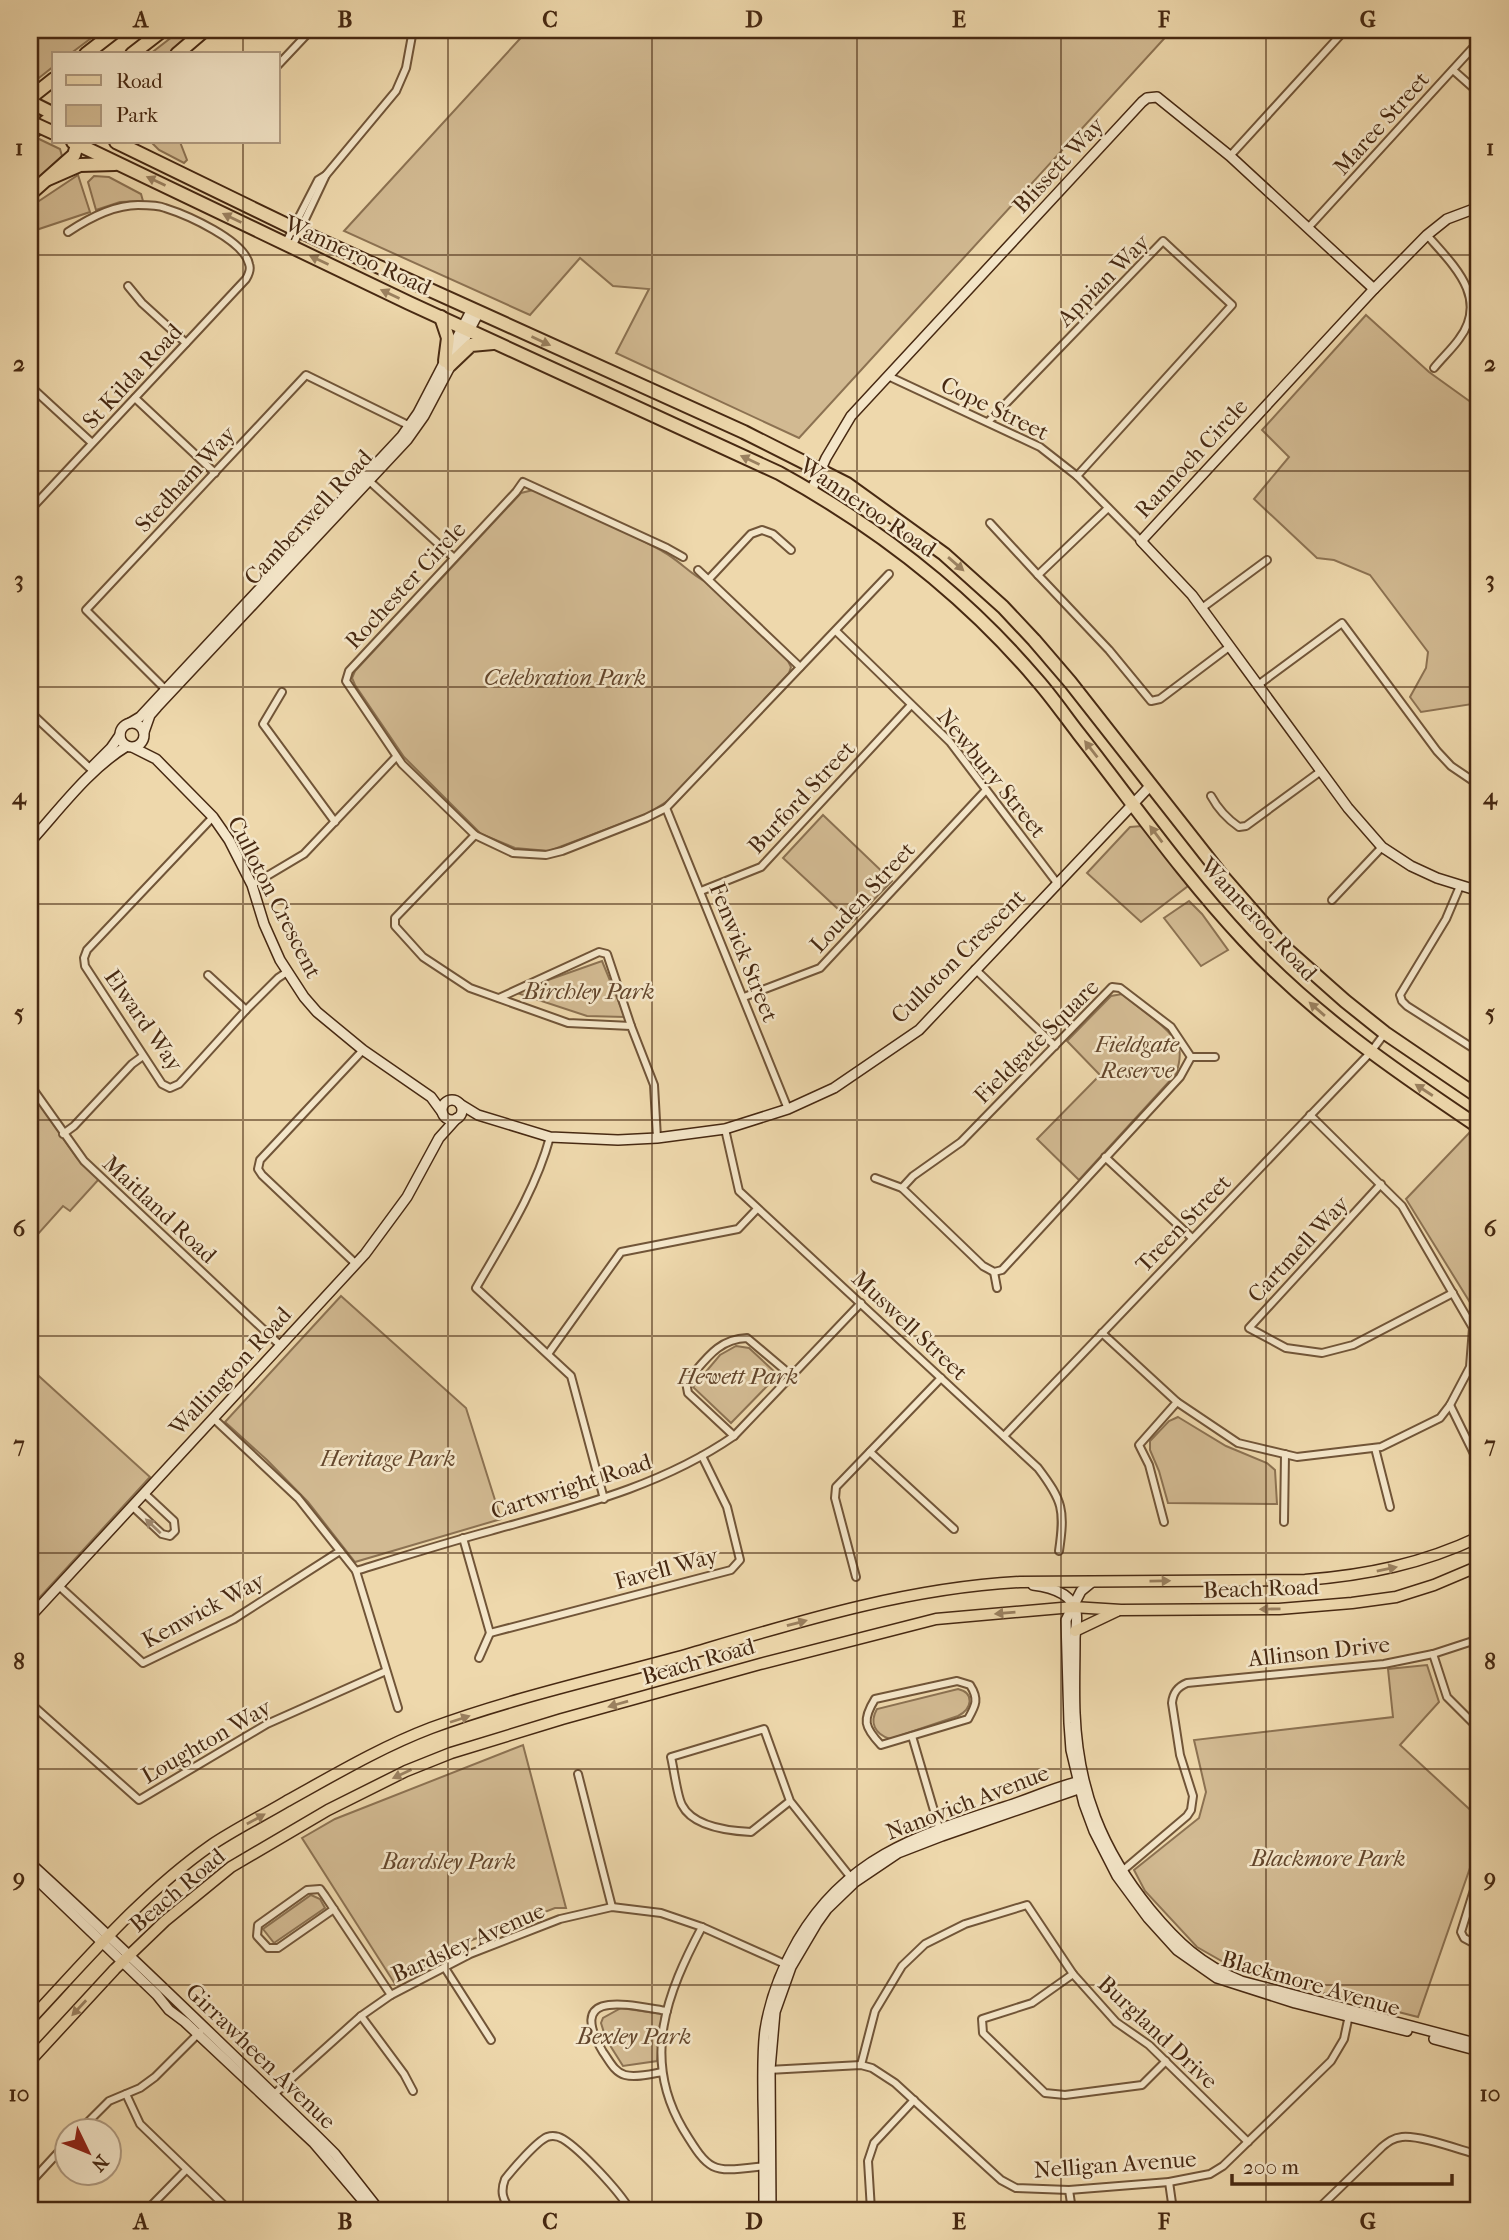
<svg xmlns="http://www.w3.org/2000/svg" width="1509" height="2240" viewBox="0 0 1509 2240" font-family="'IM FELL French Canon',serif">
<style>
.green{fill:#d2ba92;stroke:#8c7252;stroke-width:2}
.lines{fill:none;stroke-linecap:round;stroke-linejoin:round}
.street-casing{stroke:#715538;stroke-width:10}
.secondary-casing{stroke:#472912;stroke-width:12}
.primary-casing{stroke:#472912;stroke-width:13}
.highway-casing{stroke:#472912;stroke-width:16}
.street{stroke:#f4e6c9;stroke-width:6}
.secondary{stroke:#f4e6c9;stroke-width:9}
.primary{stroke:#eed8ac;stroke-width:10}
.highway{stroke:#eed8ac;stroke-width:12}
.highway-bridge-casing{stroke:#472912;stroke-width:16;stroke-linecap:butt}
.highway-bridge{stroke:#eed8ac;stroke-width:12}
.oneway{fill:#9a805f}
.oneway2{fill:#9e886e}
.grid{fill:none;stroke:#472912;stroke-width:2;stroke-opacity:0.55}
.labels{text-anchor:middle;stroke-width:5;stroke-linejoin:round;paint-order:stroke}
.street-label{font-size:23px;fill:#472912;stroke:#f4e6c9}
.park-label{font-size:23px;font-style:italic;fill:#63462c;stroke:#f4e6c9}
.neatline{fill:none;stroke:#472912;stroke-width:2.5}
.grid-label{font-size:23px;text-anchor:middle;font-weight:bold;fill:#472912}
</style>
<rect width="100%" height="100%" fill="#eed8ac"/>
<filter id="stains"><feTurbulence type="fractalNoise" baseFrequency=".00286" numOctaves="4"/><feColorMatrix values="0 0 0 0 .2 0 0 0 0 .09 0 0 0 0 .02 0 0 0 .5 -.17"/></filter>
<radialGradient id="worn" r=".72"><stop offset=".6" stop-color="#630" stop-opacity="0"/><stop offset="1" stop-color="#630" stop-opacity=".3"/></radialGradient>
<g class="green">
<polygon points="30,30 102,30 70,54 54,54 54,66 30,85"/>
<polygon points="181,30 196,30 168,54 150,54"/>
<polygon points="528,30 1172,30 799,438 616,353 649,289 613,286 580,258 530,315 344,231"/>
<polygon points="37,138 60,149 62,156 30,186 30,144"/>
<polygon points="151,142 180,142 187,160 184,163 159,150"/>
<polygon points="78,175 90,212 30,232 30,207"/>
<polygon points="94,176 109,177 141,194 143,201 120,202 96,210 88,182"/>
<polygon points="1366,315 1429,372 1479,408 1479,703 1421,712 1410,697 1426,668 1428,652 1370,575 1334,560 1317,558 1254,499 1289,457 1262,430"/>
<path d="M533,490C576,510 621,528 662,551C679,560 690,574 706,582L788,661L791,667L789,673L680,790V793L647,814L549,851L515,848L481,834L404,757L355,685L352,678L355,671L521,493Z"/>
<polygon points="823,815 892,881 852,922 783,858"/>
<polygon points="1142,826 1188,886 1141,922 1087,873 1130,827"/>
<polygon points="1189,901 1202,914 1228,950 1201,966 1164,918"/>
<polygon points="602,961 625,1017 587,1016 514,992"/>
<path d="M1122,994C1136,1006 1173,1030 1179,1047C1181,1056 1179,1065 1176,1074L1079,1180L1037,1139L1100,1075L1067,1041L1111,996Z"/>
<polygon points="30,1091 77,1158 99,1179 70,1211 63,1206 30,1243"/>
<polygon points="1470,1132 1479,1138 1479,1317 1406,1199"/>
<polygon points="341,1296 466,1408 501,1519 355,1562 308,1502 267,1460 225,1422"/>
<polygon points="736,1346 749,1348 778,1375 731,1423 693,1387 720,1355"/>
<polygon points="30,1368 150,1477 30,1608"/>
<polygon points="1178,1417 1226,1446 1267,1463 1275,1470 1277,1504 1168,1503 1159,1471 1150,1450 1150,1441 1169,1421"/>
<polygon points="1427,1665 1439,1702 1400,1745 1479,1818 1479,1842 1418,2017 1241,1972 1197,1947 1145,1891 1134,1870 1199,1818 1206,1792 1194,1740 1393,1717 1388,1669"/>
<path d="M958,1689C975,1693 972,1709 958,1716L890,1739C875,1734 869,1723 877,1709Z"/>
<polygon points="523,1745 566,1908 555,1908 459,1945 395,1984 302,1838 335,1819"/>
<polygon points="311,1895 320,1899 325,1908 274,1943 263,1929"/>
<polygon points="621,2008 662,2014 657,2061 623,2066 606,2039 601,2023 603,2018"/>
</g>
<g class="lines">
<g class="street-casing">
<g id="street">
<polyline points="278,65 311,30"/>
<polyline points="1453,70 1479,93"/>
<polyline points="1230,156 1345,30"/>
<polyline points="1308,228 1479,41"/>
<path d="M1427,235C1453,265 1490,298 1459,339C1452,349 1442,358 1434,368"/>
<polyline points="30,243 31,243"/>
<polyline points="285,244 318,180 326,175"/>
<polyline points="292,247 326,175 396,91 406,68 413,30"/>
<polyline points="128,286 142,303 186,343"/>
<polyline points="888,376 1040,447 1077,476 1141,541"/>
<polyline points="30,386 92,443"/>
<polyline points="135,398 215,473"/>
<polyline points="988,422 1163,241 1232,305 1077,476"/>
<polyline points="366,478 454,558"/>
<polyline points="1108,508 1038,575 1109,650 1151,701 1160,699 1229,647"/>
<path d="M30,510L246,279C249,274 251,269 249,264C244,240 187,215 165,208C158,205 147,205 138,205C113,205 89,218 68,232"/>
<polyline points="990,523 1038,575"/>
<polyline points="683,557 667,548 523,482 516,492 349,671 346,681 402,764 475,835 513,853 546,855 562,851 646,818 666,808 889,574"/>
<polyline points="698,570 800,667"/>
<polyline points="709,579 751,534 762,530 773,534 791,550"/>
<polyline points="1202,608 1267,560"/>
<polyline points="836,631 950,742 1057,883"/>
<polyline points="1258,685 1342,623 1437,751 1451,766 1479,785"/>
<polyline points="168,692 86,610 306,375 412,427"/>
<polyline points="282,692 263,724 335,822"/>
<polyline points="30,712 94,772"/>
<path d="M1211,796C1218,809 1226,818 1239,827L1246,826L1321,771"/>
<polyline points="666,808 788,1109"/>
<polyline points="213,817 87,950 84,958 85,966 162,1084 170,1088 179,1084 246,1010 278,978 287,972"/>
<polyline points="475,835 395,918 395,926 423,957 470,988 568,1023 631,1026 654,1085 657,1138"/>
<polyline points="252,885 304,854 396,757"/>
<polyline points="1460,886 1446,919 1400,995 1402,1001 1407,1006 1479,1052"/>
<polyline points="701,891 761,867 911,705"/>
<polyline points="1332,900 1382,847"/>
<polyline points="975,969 1055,1046"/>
<polyline points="208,975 246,1010"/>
<polyline points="744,997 820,968 986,790"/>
<polyline points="499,998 599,952 607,954 631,1026"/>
<polyline points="1191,1057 1171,1027 1120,988 1112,987 961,1142 913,1176 902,1188 983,1266 994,1272 1002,1270 1180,1077 1191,1057 1215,1057"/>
<polyline points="30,1085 84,1161 281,1346"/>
<path d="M725,1129L739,1191L1038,1468C1063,1501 1065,1510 1059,1551"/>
<polyline points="63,1134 74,1126 132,1064 143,1056"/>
<path d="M550,1137C535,1192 504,1239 476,1288L571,1376L604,1499"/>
<polyline points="1105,1157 1192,1238"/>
<polyline points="875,1178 902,1188"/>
<polyline points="1381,1184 1249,1328 1286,1348 1322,1353 1353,1345 1453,1293"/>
<polyline points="356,1264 262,1175 258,1169 260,1160 363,1050"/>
<polyline points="994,1272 997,1288"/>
<polyline points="1102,1333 1177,1402 1238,1443 1297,1457 1381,1447 1440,1418 1450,1405 1470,1367 1473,1328 1402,1206 1310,1115"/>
<polyline points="548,1354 621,1252 738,1229 757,1209"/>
<polyline points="1450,1405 1479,1464"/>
<polyline points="213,1418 298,1498 356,1571 398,1708"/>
<path d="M734,1436L688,1393L686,1382C705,1361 717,1339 747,1338L792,1376"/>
<polyline points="1004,1436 1370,1053 1385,1033"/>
<polyline points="1375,1448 1390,1507"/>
<polyline points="870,1452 954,1529"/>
<polyline points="132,1506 162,1534 170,1536 175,1531 174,1521 144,1493"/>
<polyline points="1164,1522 1149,1465 1139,1445 1177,1402"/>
<polyline points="1284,1522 1285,1454"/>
<polyline points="463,1538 490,1633 731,1570 740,1560 727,1507 702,1456"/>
<path d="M356,1571C401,1557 445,1543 490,1531C575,1507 660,1487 734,1436L861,1303"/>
<polyline points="856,1577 835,1498 836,1487 941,1378"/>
<polyline points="59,1586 143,1663 234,1619 340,1551"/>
<polyline points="1433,1654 1447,1697 1479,1729"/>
<polyline points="479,1658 490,1633"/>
<path d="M957,1681L970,1685C979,1699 976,1705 968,1719L881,1745C864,1727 862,1720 875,1699Z"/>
<polyline points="30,1703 139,1800 267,1724 386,1671"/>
<polyline points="912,1736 940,1831"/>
<polyline points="578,1774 612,1907"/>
<path d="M790,1801L751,1832C730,1831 693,1827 682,1805C677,1796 674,1769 671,1757L764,1729L790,1801L852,1879"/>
<path d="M1121,1872L1187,1816L1191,1810L1193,1796L1180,1755L1172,1703C1173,1693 1177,1687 1187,1683L1384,1664L1433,1654L1479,1639"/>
<polyline points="1479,1874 1461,1932 1464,1938 1479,1946"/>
<polyline points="334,1909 278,1948 268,1948 257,1936 258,1925 307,1890 320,1889 325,1896 391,1995"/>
<path d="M702,1927C667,1993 641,2058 683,2129C711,2175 712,2172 765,2166"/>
<polyline points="445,1968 491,2040"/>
<polyline points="1073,1974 1032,2003 982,2019 983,2033 1045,2093 1065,2095 1142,2085 1166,2061"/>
<polyline points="361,2016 404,2074 413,2091"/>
<polyline points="861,2065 875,2011 902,1966 925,1944 965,1924 1027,1905 1073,1974 1116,2022 1149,2045 1248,2142"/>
<polyline points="768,2070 861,2065 872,2068 895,2083 1001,2180 1016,2188 1069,2190 1169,2182 1210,2174 1223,2166 1331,2061 1344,2039 1349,2015"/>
<path d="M662,2072C651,2074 636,2078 625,2075C614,2072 609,2060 603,2052C565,1988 629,2005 667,2011"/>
<polyline points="126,2094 140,2124 229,2210"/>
<polyline points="272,2096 361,2016 391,1995 470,1954 560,1919 612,1907 661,1913 702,1927 787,1965"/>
<polyline points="78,2132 109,2101 140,2088 155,2077 200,2032"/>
<polyline points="1169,2182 1173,2210"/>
<polyline points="30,2183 66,2144"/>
<polyline points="1069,2190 1072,2210"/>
<polyline points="147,2210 186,2170"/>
<path d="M510,2210C503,2199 500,2192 505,2179C513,2169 536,2142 547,2137C553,2135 558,2136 563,2139C581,2150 620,2192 630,2210"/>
<polyline points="871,2210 868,2161 874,2143 914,2100"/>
<path d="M1317,2210L1382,2147C1388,2142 1393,2138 1402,2137C1420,2135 1460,2150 1479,2155"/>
</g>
</g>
<g class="secondary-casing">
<g id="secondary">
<polyline points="1479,207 1447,219 1427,235 1374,289 1141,541 1192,595 1348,808 1382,847 1411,866 1437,878 1479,891"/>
<polyline points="811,491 826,458 851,416 1142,102 1147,98 1157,97 1230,156 1374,289"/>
<circle cx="132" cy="735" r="12"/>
<polyline points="130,723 140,717 402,436 418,413 472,309"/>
<polyline points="144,732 150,715 157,707 407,440 424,416 479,312"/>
<polyline points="134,748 156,759 213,817 229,840 252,885 264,924 280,960 304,997 317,1012 363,1050 431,1097 442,1112"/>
<polyline points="93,766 111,748 120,735"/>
<path d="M30,842C60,809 89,769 127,746"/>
<circle cx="452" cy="1110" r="10"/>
<polyline points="460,1104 478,1115 550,1137 618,1140 657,1138 725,1129 788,1109 834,1088 919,1030 1150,786"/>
<polyline points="1092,1582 1081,1591 1066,1620 1069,1723 1071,1750 1084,1804 1094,1831 1117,1876 1148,1918 1177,1950 1217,1978 1295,2003 1407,2031"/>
<path d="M1033,1585C1049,1587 1072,1593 1076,1612C1078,1620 1075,1631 1075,1639C1075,1663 1074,1689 1075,1713C1078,1790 1102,1850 1150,1909C1178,1943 1201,1964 1241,1981L1479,2044"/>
<polyline points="30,1617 365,1254 407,1197 439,1138 457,1118"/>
<path d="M30,1863C128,1952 223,2046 319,2138L335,2154L379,2210"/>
<polyline points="30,1873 157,1995 169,2010 185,2022 314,2143 371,2210"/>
<polyline points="1434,2039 1479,2051"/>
<path d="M764,2210C764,2173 764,2136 763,2099C763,2076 762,2052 765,2030C770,1998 782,1968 798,1940C846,1858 915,1836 1001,1808C1028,1800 1054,1787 1081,1781"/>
<polyline points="771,2210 770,2069 775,2012 791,1967 817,1923 827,1909 855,1882 898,1853 942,1836 1084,1787"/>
</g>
</g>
<g class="primary-casing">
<g id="primary">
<polyline points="1075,1631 1117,1611"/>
<path d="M30,2020C87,1959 142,1894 210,1846C235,1829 262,1816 287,1801C334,1775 381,1747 431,1728C515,1697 603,1678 689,1654C797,1622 906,1588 1020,1582L1305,1580C1367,1575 1422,1564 1479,1537"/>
<polyline points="30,2061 115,1969 165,1921 231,1867 328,1810 406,1771 451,1753 562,1719 760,1664 936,1619 1073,1607 1121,1610 1279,1609 1352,1603 1396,1597 1434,1585 1479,1566"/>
</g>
</g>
<g class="highway-casing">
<g id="highway">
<polyline points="86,54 117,30"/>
<polyline points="132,54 163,30"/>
<polyline points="177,54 205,30"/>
<polyline points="30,98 54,79"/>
<polyline points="30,102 54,114"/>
<polyline points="30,134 54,115"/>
<path d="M73,142L409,303L779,473C877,527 964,594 1037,680C1052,697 1065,716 1079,734C1133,803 1184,876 1244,940C1314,1015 1394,1070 1479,1127"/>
<polyline points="116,142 293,228 744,432 847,484 944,554 1003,607 1034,640 1070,682 1223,877 1284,947 1345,1001 1385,1033 1479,1097"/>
<polyline points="48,179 80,165 115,164"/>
<polyline points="30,194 74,155 78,142"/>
<polyline points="441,317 448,338 445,361"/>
<polyline points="450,365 471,345 493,343"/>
</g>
</g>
<use href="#street" class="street"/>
<use href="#secondary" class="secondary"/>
<use href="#primary" class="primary"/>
<use href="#highway" class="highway"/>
<g class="highway-bridge-casing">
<polyline id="highway-bridge" points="30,122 54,133"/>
</g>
<use href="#highway-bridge" class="highway-bridge"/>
</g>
<defs><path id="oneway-solid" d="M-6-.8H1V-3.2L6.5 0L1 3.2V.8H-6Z" transform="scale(1.75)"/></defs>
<g class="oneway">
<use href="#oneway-solid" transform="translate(156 181) rotate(-155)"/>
<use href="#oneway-solid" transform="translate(232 218) rotate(-154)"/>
<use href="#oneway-solid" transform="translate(319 260) rotate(-155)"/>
<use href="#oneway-solid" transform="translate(390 294) rotate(-155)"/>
<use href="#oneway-solid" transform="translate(541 341) rotate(25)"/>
<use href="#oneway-solid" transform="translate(750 460) rotate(-155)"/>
<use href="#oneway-solid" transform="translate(956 564) rotate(41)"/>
<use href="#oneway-solid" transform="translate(1091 749) rotate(-128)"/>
<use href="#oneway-solid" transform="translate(1156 834) rotate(-127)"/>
<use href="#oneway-solid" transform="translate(1317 1009) rotate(-139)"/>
<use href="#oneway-solid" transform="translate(1424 1090) rotate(-147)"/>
<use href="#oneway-solid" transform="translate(1387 1569) rotate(-12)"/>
<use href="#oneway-solid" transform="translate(1160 1581) rotate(-1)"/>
<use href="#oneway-solid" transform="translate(1270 1609) rotate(179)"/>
<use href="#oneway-solid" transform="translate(1005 1613) rotate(175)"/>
<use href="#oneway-solid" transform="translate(797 1623) rotate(-15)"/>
<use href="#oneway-solid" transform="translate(618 1704) rotate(164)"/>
<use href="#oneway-solid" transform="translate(460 1719) rotate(-18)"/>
<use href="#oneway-solid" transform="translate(402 1774) rotate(155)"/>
<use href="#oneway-solid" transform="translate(256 1819) rotate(-29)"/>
<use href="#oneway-solid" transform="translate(79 2008) rotate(133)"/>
</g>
<use class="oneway2" href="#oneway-solid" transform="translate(153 1526) rotate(-137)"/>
<path class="grid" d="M243,30V54M448,30V2210M652,30V2210M857,30V2210M1061,30V2210M1266,30V2210M243,142V2210M30,255H1479M30,471H1479M30,687H1479M30,904H1479M30,1120H1479M30,1336H1479M30,1553H1479M30,1769H1479M30,1985H1479"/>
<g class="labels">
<g class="street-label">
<text transform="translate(1381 123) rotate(-48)" y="8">Maree Street</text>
<text transform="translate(1058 165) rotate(-47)" y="8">Blissett Way</text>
<text transform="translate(358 255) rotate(25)" y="8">Wanneroo Road</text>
<text transform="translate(1103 280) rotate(-45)" y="8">Appian Way</text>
<text transform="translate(132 376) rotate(-47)" y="8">St Kilda Road</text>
<text transform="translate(995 408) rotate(26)" y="8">Cope Street</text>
<text transform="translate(1191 458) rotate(-47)" y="8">Rannoch Circle</text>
<text transform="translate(185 479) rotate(-47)" y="8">Stedham Way</text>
<text transform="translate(868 507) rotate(34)" y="8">Wanneroo Road</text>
<text transform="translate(308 517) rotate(-47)" y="8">Camberwell Road</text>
<text transform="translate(405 585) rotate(-47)" y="8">Rochester Circle</text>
<text transform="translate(992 773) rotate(51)" y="8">Newbury Street</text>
<text transform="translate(801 797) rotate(-47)" y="8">Burford Street</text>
<text transform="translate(275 897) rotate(63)" y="8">Culloton Crescent</text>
<text transform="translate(862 897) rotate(-47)" y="8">Louden Street</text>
<text transform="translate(1259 919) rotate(47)" y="8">Wanneroo Road</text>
<text transform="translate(744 952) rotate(68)" y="8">Fenwick Street</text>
<text transform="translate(958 956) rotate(-45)" y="8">Culloton Crescent</text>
<text transform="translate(144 1020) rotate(55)" y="8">Elward Way</text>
<text transform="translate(1036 1041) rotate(-45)" y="8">Fieldgate Square</text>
<text transform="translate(160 1209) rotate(43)" y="8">Maitland Road</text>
<text transform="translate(1183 1223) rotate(-46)" y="8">Treen Street</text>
<text transform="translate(1298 1249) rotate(-47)" y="8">Cartmell Way</text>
<text transform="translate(910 1325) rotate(43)" y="8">Muswell Street</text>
<text transform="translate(230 1371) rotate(-47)" y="8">Wallington Road</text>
<text transform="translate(571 1486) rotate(-18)" y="8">Cartwright Road</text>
<text transform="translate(666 1568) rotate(-15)" y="8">Favell Way</text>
<text transform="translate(1261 1588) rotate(-2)" y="8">Beach Road</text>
<text transform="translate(203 1610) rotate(-28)" y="8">Kenwick Way</text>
<text transform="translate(1319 1651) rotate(-6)" y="8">Allinson Drive</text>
<text transform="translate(698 1661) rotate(-16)" y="8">Beach Road</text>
<text transform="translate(206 1741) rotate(-30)" y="8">Loughton Way</text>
<text transform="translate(967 1802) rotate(-21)" y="8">Nanovich Avenue</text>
<text transform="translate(177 1890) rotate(-40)" y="8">Beach Road</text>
<text transform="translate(468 1942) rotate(-24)" y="8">Bardsley Avenue</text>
<text transform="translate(1311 1983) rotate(16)" y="8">Blackmore Avenue</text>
<text transform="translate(1158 2032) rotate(43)" y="8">Burgland Drive</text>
<text transform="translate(261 2056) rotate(44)" y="8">Girrawheen Avenue</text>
<text transform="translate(1115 2164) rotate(-4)" y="8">Nelligan Avenue</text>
</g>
<g class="park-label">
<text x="565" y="685">Celebration Park</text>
<text x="589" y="999">Birchley Park</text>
<text x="1137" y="1052">Fieldgate<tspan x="1137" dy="26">Reserve</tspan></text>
<text x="738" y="1384">Hewett Park</text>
<text x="388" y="1466">Heritage Park</text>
<text x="1328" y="1866">Blackmore Park</text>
<text x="449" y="1869">Bardsley Park</text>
<text x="634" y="2044">Bexley Park</text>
</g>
</g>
<rect width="1509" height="2240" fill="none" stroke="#eed8ac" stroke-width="77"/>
<rect x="52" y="52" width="228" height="91" fill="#f4e6c9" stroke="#af9a80" stroke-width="2"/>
<rect x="66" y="75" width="35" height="10" fill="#eed8ac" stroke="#af9a80" stroke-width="2"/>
<text x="116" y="88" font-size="21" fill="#472912">Road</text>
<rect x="66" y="105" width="35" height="21" fill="#d2ba92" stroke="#af9a80" stroke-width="2"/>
<text x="116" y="122" font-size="21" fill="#472912">Park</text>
<g transform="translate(88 2152) rotate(133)"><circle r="33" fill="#f4e6c9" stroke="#af9a80" stroke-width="2"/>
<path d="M0-5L12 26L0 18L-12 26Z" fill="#8f2418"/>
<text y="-10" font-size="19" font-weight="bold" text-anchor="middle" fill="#472912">N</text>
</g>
<path d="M1232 2174v10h220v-10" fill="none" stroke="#472912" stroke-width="3.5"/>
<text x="1243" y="2174" font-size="21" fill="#472912" stroke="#f4e6c9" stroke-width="5" paint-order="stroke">200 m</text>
<rect x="38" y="38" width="1432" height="2164" class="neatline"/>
<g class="grid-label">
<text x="141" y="27">A</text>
<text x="345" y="27">B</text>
<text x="550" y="27">C</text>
<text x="754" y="27">D</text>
<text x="959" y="27">E</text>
<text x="1164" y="27">F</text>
<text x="1368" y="27">G</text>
<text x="19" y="155">1</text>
<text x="1490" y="155">1</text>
<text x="19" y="371">2</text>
<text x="1490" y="371">2</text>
<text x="19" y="587">3</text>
<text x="1490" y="587">3</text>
<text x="19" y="804">4</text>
<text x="1490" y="804">4</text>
<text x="19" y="1020">5</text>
<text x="1490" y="1020">5</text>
<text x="19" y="1236">6</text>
<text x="1490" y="1236">6</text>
<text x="19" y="1452">7</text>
<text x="1490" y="1452">7</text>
<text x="19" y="1669">8</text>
<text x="1490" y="1669">8</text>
<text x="19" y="1885">9</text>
<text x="1490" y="1885">9</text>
<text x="19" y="2101">10</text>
<text x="1490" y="2101">10</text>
<text x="141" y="2229">A</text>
<text x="345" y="2229">B</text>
<text x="550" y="2229">C</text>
<text x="754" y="2229">D</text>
<text x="959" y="2229">E</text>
<text x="1164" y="2229">F</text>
<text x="1368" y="2229">G</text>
</g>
<rect width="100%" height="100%" filter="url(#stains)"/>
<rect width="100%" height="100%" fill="url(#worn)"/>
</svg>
